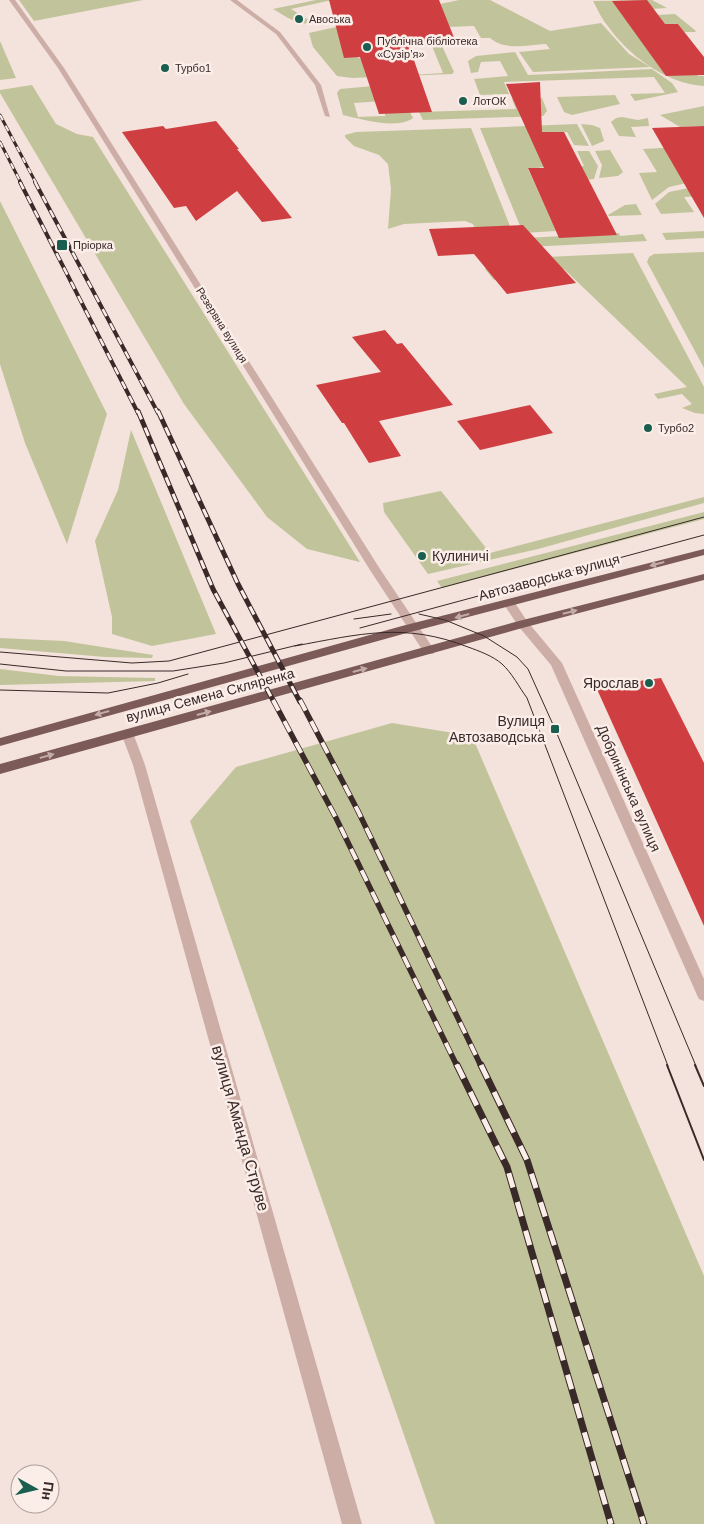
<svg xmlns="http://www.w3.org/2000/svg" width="704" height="1524" viewBox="0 0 704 1524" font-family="Helvetica,sans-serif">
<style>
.green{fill:#c1c49a}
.building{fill:#cf3f42}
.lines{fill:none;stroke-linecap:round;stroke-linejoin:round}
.minor{fill:#cdaea6;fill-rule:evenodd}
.primary{fill:#7c5a58;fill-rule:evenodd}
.tram-far1{stroke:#392928;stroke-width:1}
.tram{stroke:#392928;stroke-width:2}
.rail-far4-casing{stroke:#392928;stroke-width:3}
.rail-far3-casing{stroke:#392928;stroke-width:4}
.rail-far2-casing{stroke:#392928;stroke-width:5}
.rail-far1-casing{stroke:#392928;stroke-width:5.5}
.rail-casing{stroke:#392928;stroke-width:7}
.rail-far4{stroke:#fbeee9;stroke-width:2;stroke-dasharray:6;stroke-linecap:butt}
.rail-far3{stroke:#fbeee9;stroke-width:2.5;stroke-dasharray:8;stroke-linecap:butt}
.rail-far2{stroke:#fbeee9;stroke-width:3;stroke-dasharray:9;stroke-linecap:butt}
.rail-far1{stroke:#fbeee9;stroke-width:4;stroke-dasharray:12;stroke-linecap:butt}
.rail{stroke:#fbeee9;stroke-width:5;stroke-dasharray:15;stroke-linecap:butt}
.oneway{fill:#c2aba8}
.poi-dot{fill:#1a5e50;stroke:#fbeee9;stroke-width:2}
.labels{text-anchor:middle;stroke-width:5;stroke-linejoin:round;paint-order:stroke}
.far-poi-label{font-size:11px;fill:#392928;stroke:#fbeee9;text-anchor:start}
.far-street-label{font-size:11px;fill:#392928;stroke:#fbeee9}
.poi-label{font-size:14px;fill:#392928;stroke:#fbeee9;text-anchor:end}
.street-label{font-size:14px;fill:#392928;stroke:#fbeee9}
.near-street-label{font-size:16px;fill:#392928;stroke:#fbeee9}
</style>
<rect width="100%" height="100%" fill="#f4e2dc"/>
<g class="green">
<polygon points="19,0 143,0 34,21"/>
<path d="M316,0H332L291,9L307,19L325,15L322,22C299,27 292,20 273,9Z"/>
<path d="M459,0H490L550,31L601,23L629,54L650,67L533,72L519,52L550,49L546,44C527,45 505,51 490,38H481L474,26L418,28L412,10Z"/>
<path d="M652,0L667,8L651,9L698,76H704V86C666,84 628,55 607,25C601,18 597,8 593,1Z"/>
<polygon points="675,14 696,31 695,32 684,32 678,24 663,24 656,15"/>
<polygon points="345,25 358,58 403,56 411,75 443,73 432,46 442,46 454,72 452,74 352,78 337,76 313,47 309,33"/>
<polygon points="0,41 16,78 0,80"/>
<polygon points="515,52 528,75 652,69 672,83 678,92 635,101 630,94 665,93 654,77 504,82 509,94 480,95 474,79 508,76 500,61 481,62 478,72 471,73 468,61 476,56"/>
<polygon points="32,85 56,124 77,134 93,137 360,562 307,549 267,517 184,404 0,93 0,90"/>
<path d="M373,86L383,101L354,103L358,117L385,116V113L410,112L413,118C397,130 361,119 343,115L337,93L340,89Z"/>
<polygon points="615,95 620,104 572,115 564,112 557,97"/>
<polygon points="542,98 547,111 543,116 423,120 419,112 516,109 512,99"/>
<polygon points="704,106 704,126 680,127 660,115"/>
<polygon points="622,117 638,120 648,118 649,126 631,127 636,137 619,136 611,122 616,118"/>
<polygon points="577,124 589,146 574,145 567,132 529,134 545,167 528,169 556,231 523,233 480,128"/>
<polygon points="581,124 592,125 600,128 604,141 592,146"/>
<polygon points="471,128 520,251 484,253 473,224 465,221 404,224 388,229 391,189 388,164 379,155 354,146 345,137 345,135 356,132"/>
<polygon points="680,147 691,182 669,187 652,200 639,173 657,172 643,149"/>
<polygon points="610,150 623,172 618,176 599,178 602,165 595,151"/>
<polygon points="577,151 589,151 598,166 594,179 574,181 567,167 584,166"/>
<polygon points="704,185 704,196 684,197 694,212 661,214 655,204 669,192"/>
<polygon points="0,201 107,414 67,544 25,443 0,364"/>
<polygon points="636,204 642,215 609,216 608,215 625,205"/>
<polygon points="704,231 704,238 666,240 662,233"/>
<polygon points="619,233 620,236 643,234 647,241 528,247 525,238"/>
<polygon points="704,252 704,368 647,262 649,257 654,254"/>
<polygon points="633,253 704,387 704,414 695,413 682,408 692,404 682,394 658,399 654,394 687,387 564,269 494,280 485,269 486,267 505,259"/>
<polygon points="131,430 216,634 152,646 112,634 112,617 95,541 118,490"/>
<polygon points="441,491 490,553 704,497 704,503 538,549 428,574 384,512 383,503"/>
<polygon points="704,512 704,519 442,588 437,581"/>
<polygon points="0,638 64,641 153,655 152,658 105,657 0,648"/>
<polygon points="0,669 59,676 155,678 155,681 0,685"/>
<polygon points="392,723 472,736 704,1276 704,1524 435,1524 190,821 236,767"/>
</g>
<g class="building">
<polygon points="329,0 439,0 457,45 409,46 432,112 379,114 360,57 344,58"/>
<polygon points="647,0 665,24 678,24 704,57 704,75 666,76 612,1"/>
<polygon points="540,82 542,132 564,132 617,235 559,238 528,168 544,168 506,84"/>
<polygon points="216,121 239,149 237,149 292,218 262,222 237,191 196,221 186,206 174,208 122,132 163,126 166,129"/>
<polygon points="704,126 704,218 652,128"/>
<polygon points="523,225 576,283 507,294 474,254 438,256 429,229"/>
<polygon points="385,330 397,344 402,343 453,405 379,421 401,456 369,463 344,423 342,423 316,385 381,372 352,337"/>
<polygon points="530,405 553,433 480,450 457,421"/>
<polygon points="661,678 704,763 704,926 596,687"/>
</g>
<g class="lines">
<g class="minor">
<polygon points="9,0 15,0 64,68 380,569 433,648 435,651 433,654 425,654 370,570 58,68"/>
<polygon points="230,0 237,0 280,32 321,85 330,117 325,116 315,85 276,34"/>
<polygon points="509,599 513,600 527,621 562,663 704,979 704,1001 699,999 697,995 551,665 519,627 503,603"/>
<polygon points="127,729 133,733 145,765 362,1524 342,1524 133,765 121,733"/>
</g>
<g class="primary">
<polygon points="704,549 704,555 403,634 0,746 0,738 402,626"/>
<polygon points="704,574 704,580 526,627 0,774 0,764 519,621"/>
</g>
<g class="tram-far1">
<polyline points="419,614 445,620 484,636 517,657 528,669 555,729 696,1066"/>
<polyline points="354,619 391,614"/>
<polyline points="360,628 704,535"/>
<path d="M295,646C360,634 404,622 468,647C479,651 493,656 502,664C512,673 519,687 527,698L668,1066"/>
<polyline points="0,652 132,663 169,661 704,517"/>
<polyline points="0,664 66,671 173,671 224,663 302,644"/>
<polyline points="0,690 108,693 158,683 188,674"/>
</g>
<g class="tram">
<polyline points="667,1065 704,1160"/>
<polyline points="695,1065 704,1086"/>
</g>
<g class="rail-far4-casing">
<g id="rail-far4">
<polyline points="0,115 36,183"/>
<polyline points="0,142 21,183"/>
</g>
</g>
<g class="rail-far3-casing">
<g id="rail-far3">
<polyline points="20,182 138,413"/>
<polyline points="35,182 158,413"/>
</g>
</g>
<g class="rail-far2-casing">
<g id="rail-far2">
<polyline points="138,411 213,589 274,702"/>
<polyline points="158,411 238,584 300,702"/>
</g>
</g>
<g class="rail-far1-casing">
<g id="rail-far1">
<polyline points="273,700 336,818 457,1066"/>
<polyline points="300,700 358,811 481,1066"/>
</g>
</g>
<g class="rail-casing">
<g id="rail">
<polyline points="457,1065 507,1167 611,1524"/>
<polyline points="481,1065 527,1160 644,1524"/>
</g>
</g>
<use href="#rail-far4" class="rail-far4"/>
<use href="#rail-far3" class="rail-far3"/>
<use href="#rail-far2" class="rail-far2"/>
<use href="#rail-far1" class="rail-far1"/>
<use href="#rail" class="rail"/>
</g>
<defs><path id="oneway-solid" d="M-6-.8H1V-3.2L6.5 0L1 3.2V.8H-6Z" transform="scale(1.25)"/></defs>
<g class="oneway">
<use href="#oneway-solid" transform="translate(657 564) rotate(165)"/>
<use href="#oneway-solid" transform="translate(570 612) rotate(-14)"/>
<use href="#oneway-solid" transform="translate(462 616) rotate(165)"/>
<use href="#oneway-solid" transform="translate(360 670) rotate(-15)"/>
<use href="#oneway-solid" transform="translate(102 713) rotate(164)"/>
<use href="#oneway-solid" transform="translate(204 713) rotate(-15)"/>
<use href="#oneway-solid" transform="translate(47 756) rotate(-16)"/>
</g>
<g class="poi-dot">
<circle cx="299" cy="19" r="5"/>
<circle cx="367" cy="47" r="5"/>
<circle cx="165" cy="68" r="5"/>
<circle cx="463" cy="101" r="5"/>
<rect x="56" y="239" width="12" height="12" rx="2.5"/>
<circle cx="648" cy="428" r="5"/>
<circle cx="422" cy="556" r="5"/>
<circle cx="649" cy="683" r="5"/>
<rect x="550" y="724" width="10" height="10" rx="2.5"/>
</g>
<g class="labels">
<g class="far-poi-label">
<text x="309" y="23">Авоська</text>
<text x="377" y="45">Публічна бібліотека<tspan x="377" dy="13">«Сузір’я»</tspan></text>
<text x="175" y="72">Турбо1</text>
<text x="473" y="105">ЛотОК</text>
<text x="73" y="249">Пріорка</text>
<text x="658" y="432">Турбо2</text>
</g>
<g class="far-street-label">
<text transform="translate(222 325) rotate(58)" y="4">Резервна вулиця</text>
</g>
<g class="poi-label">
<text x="432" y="561" text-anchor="start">Кулиничі</text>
<text x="639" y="688">Ярослав</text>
<text x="545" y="726">Вулиця<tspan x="545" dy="16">Автозаводська</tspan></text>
</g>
<g class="street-label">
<text transform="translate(549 577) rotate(-15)" y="5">Автозаводська вулиця</text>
<text transform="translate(210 695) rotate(-15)" y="5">вулиця Семена Скляренка</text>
<text transform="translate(629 788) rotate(66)" y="5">Добринінська вулиця</text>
</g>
<g class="near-street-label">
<text transform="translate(241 1128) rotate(74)" y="6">вулиця Аманда Струве</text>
</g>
</g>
<g transform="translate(35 1489) rotate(98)"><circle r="24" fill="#fbeee9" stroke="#ad9f9c"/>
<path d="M0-4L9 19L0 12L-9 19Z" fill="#1a5e50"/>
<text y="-8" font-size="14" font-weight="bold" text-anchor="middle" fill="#392928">Пн</text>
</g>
</svg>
